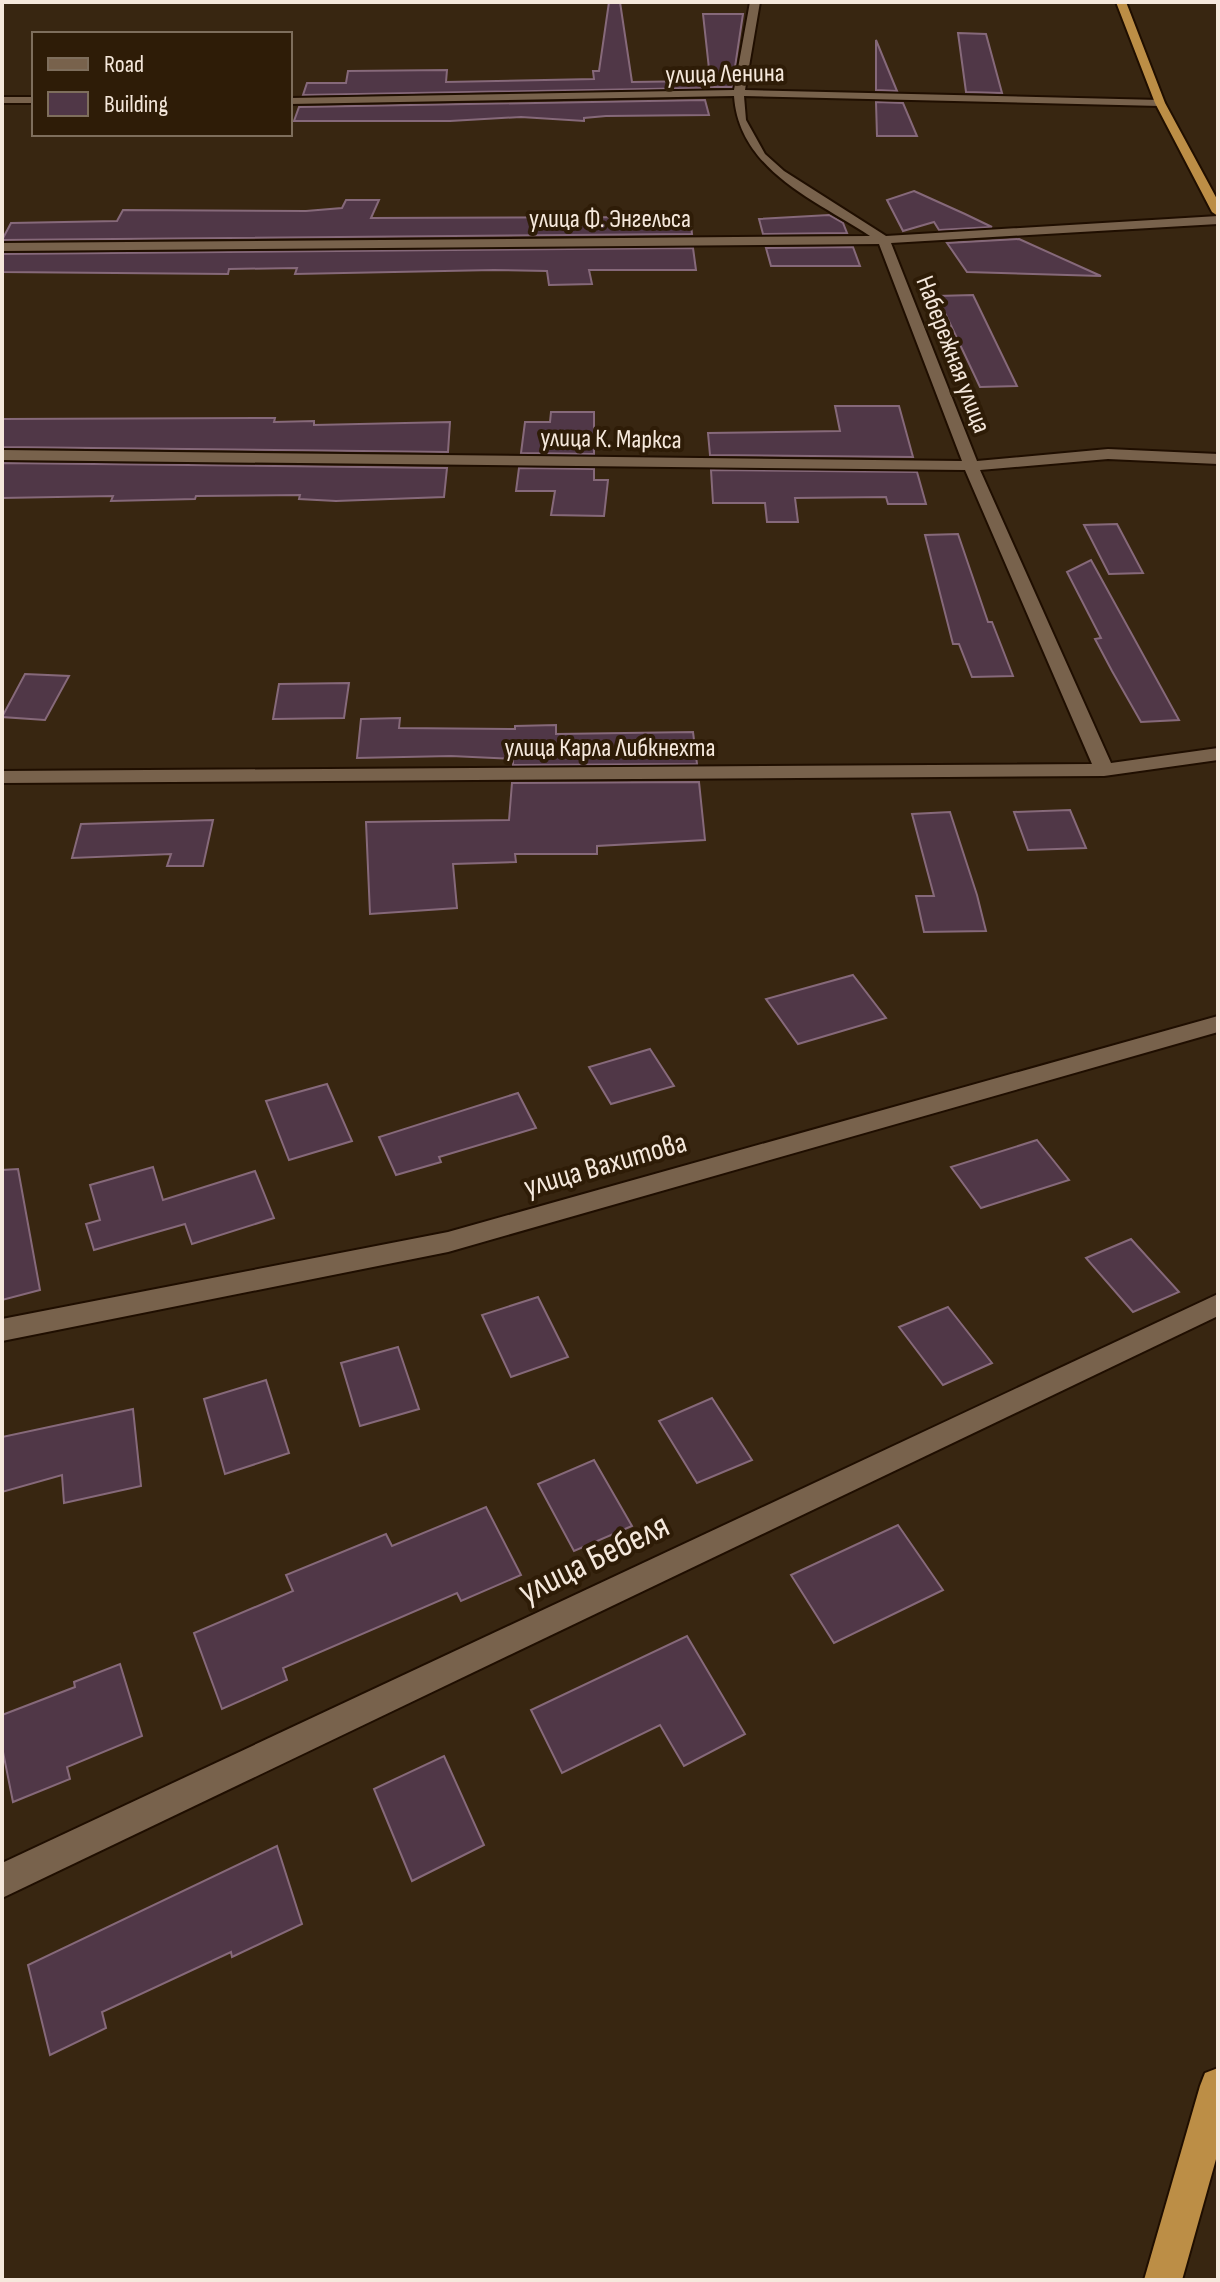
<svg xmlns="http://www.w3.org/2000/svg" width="1220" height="2282" viewBox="0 0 1220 2282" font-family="'Sofia Sans Condensed',sans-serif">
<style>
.building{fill:#503747;stroke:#86697a;stroke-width:2}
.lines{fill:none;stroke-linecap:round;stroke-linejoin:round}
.minor-casing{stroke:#1f0e00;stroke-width:4}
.highway-casing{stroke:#1f0e00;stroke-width:4}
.minor{fill:#78624c;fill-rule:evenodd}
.highway{fill:#bc8e46;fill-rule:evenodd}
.labels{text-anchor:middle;stroke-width:8;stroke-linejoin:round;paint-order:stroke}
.far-street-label{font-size:26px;fill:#f5e8dc;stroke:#2e1c07}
.street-label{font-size:30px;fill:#f5e8dc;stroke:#2e1c07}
.near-street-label{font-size:36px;fill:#f5e8dc;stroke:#2e1c07}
</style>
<rect width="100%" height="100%" fill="#382611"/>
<g class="building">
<polygon points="609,2 620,2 632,82 701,81 702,88 303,95 307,83 346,83 348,71 447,70 446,82 594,79 593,71 599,71"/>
<polygon points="703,14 743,14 732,87 711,87"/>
<polygon points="958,33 986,34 1002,93 966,92"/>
<polygon points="876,40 897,91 876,90"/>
<polygon points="705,100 709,115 606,116 584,118 584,121 521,117 450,121 294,121 299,107"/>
<polygon points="876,102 903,103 917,136 877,136"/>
<polygon points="914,191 965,214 992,227 939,230 934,222 903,231 887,200"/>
<polygon points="346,200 379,200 371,218 690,217 692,234 2,240 11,223 117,221 123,210 306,211 342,208"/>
<polygon points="829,215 843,223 847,233 763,234 759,219"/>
<polygon points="1019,239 1101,276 967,272 947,243"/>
<polygon points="853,247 860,266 771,266 766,248"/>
<polygon points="693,248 696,270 589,270 592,284 549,285 547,271 494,270 295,274 297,268 229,269 228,274 2,272 2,254"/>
<polygon points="973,295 1017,386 980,387 937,296"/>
<polygon points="835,406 899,406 913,457 710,455 708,433 840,431"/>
<polygon points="551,412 594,412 594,454 521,453 525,422 550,422"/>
<polygon points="275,418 274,422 314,421 314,425 450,422 448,452 2,447 2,419"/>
<polygon points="2,463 447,468 444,497 336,501 299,499 300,495 196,496 195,499 111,501 113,496 2,498"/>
<polygon points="519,468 594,469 594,480 608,480 604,516 551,515 555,491 516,491"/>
<polygon points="711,470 917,472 926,504 888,504 886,497 795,498 798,522 767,522 765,503 713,503"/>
<polygon points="1117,524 1143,573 1109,574 1084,525"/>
<polygon points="958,534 988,622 992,622 1013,676 972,677 959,644 953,644 925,535"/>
<polygon points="1091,560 1179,720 1141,722 1112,671 1095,639 1101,638 1067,572"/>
<polygon points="25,674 69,676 45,720 2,717"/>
<polygon points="349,683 344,718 273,719 279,684"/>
<polygon points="400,718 399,728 515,729 515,726 556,725 556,734 693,732 697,764 513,765 513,759 451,756 357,758 361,719"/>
<polygon points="699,782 705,840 597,846 597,854 515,854 516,862 453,864 457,908 370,914 366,822 509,820 512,783"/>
<polygon points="1070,810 1086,848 1028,850 1014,812"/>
<polygon points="950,812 977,895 986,931 924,932 916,896 934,896 912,814"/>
<polygon points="213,820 203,866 167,866 171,854 72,858 81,824"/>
<polygon points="853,975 886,1018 798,1044 766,999"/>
<polygon points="650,1049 674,1086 611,1104 589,1067"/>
<polygon points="327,1084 352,1141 289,1160 266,1101"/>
<polygon points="518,1093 536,1128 439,1157 441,1162 396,1175 379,1137"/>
<polygon points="1037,1140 1069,1180 981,1208 951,1167"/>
<polygon points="153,1167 163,1200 255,1171 274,1218 192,1244 185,1224 94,1250 86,1224 100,1220 90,1185"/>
<polygon points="18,1169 40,1290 2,1300 2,1170"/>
<polygon points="1131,1239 1179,1292 1133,1312 1086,1258"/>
<polygon points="538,1297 568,1357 511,1377 482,1315"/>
<polygon points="948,1307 992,1363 943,1385 899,1327"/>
<polygon points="398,1347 419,1409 360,1426 341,1363"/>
<polygon points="266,1380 289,1453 225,1474 204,1399"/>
<polygon points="712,1398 752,1460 697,1483 659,1421"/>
<polygon points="133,1409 141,1486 64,1503 62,1475 2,1492 2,1437"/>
<polygon points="594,1460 632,1526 574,1551 538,1484"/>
<polygon points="486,1507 521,1575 461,1601 457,1593 283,1668 287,1680 222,1709 194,1633 293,1591 286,1575 386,1534 392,1546"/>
<polygon points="898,1525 943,1590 834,1643 791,1575"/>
<polygon points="687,1636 745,1734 684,1766 660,1725 562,1773 531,1710"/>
<polygon points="120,1664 142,1736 67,1767 70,1779 13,1802 2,1747 2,1715 75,1687 74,1682"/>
<polygon points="444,1756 484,1845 412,1881 374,1789"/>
<polygon points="277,1846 302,1924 232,1957 231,1952 102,2012 106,2028 50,2055 28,1965"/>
</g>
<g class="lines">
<g class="minor-casing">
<g id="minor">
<path d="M750,2H760L745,90L1160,100L1165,103L1160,106L744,96L746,120L765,154L784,171L886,236L1218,216V224L891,243L977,461L1108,449L1218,454V464L1108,459L980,470L1111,763L1218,748V760L1104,776L2,783V771L1092,764L965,470L2,460V450L962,461L879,244L2,251V243L870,236C815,200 739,170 734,96L290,104V98L734,90Z"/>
<rect x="2" y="97" width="32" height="6"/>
<polygon points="1218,1016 1218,1032 448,1252 2,1341 2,1319 448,1232"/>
<polygon points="1218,1294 1218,1316 2,1898 2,1863"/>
</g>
</g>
<g class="highway-casing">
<g id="highway">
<polygon points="1116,2 1126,2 1165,103 1218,201 1218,216 1212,212 1155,103"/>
<polygon points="1218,2068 1218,2152 1182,2280 1144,2280 1200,2086 1205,2073"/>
</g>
</g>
<use href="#minor" class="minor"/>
<use href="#highway" class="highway"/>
</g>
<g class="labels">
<g class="far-street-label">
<text transform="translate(725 73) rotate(-1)" y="9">улица Ленина</text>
<text x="610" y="227">улица Ф. Энгельса</text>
<text transform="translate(954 354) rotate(69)" y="9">Набережная улица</text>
<text transform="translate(611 438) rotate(1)" y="9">улица К. Маркса</text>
<text x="610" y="756">улица Карла Либкнехта</text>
</g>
<g class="street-label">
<text transform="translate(605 1164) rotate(-16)" y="10">улица Вахитова</text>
</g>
<g class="near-street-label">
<text transform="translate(593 1557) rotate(-26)" y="13">улица Бебеля</text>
</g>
</g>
<rect width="1220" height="2282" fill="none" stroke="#f5e8dc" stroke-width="8"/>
<rect x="32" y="32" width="260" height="104" fill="#2e1c07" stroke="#7e6e5c" stroke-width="2"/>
<rect x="48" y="58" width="40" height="12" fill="#78624c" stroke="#7e6e5c" stroke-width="2"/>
<text x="104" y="72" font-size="24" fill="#f5e8dc">Road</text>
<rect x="48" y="92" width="40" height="24" fill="#503747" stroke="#7e6e5c" stroke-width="2"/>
<text x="104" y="112" font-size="24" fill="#f5e8dc">Building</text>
</svg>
